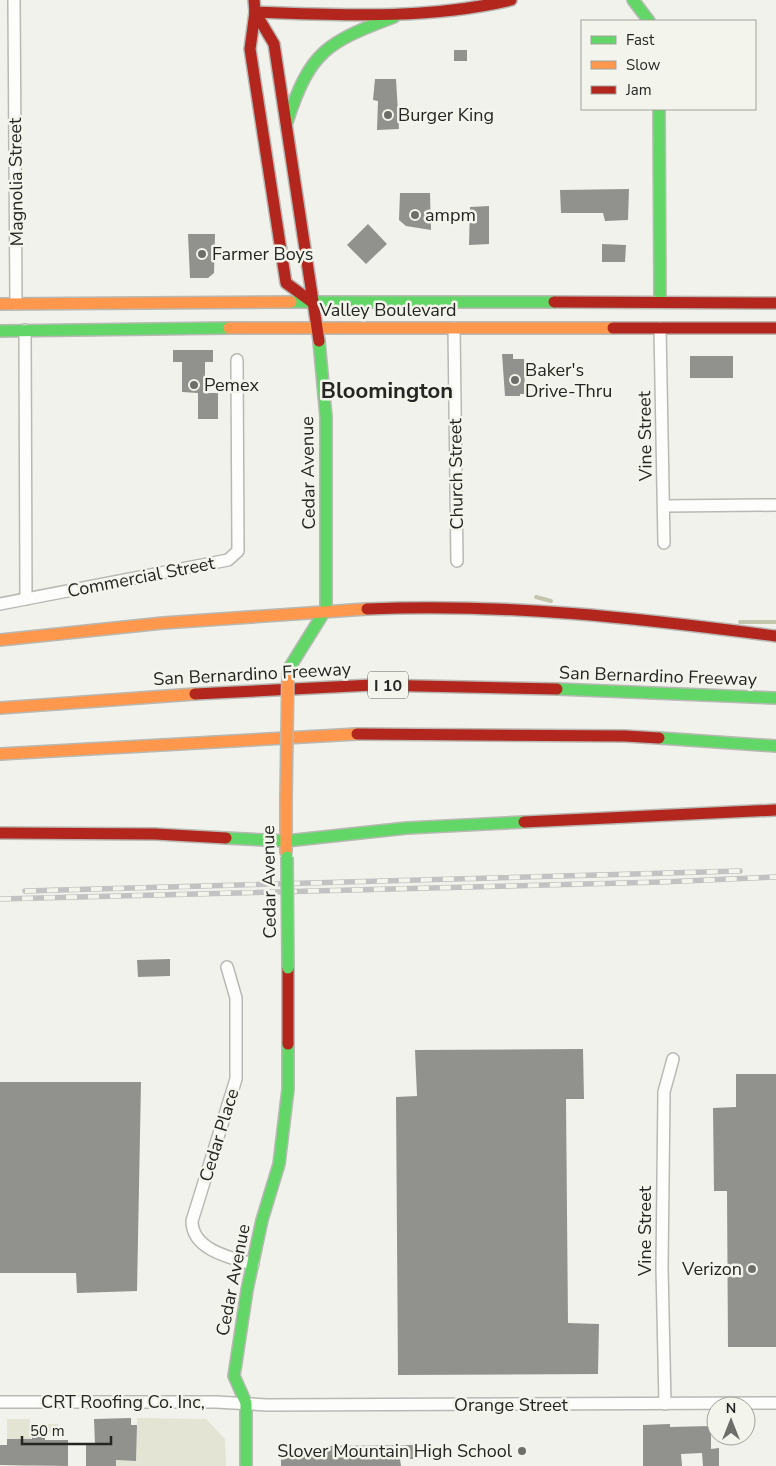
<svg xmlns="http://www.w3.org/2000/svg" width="776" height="1466" viewBox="0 0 776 1466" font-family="'Nunito Sans',sans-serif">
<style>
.green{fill:#e3e4d3}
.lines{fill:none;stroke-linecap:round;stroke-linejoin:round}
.stream{stroke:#c3c6ad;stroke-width:4}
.building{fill:#91918d}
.street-casing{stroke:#b8b8b4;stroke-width:14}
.fast-casing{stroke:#b8b8b4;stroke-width:14}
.slow-casing{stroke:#b8b8b4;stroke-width:14}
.jam-casing{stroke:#b8b8b4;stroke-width:14}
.street{stroke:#fdfdfc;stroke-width:11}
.fast{stroke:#63d668;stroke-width:11}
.slow{stroke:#ff974d;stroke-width:11}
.jam{stroke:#b3261e;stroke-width:11}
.rail-casing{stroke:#c2c2c2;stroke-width:5.5}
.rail{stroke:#f3f4eb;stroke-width:4;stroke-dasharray:11;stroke-linecap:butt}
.fast-bridge-casing{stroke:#b8b8b4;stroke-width:14;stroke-linecap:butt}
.slow-bridge-casing{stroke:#b8b8b4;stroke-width:14;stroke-linecap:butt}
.fast-bridge{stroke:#63d668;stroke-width:11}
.slow-bridge{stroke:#ff974d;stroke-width:11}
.poi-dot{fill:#6d6d6a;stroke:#f3f4eb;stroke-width:2}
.labels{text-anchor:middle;stroke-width:5;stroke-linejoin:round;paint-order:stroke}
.shield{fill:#f3f4eb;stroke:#63645f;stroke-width:1}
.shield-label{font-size:16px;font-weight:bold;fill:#252623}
.poi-label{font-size:18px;fill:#252623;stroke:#f3f4eb;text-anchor:start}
.street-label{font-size:18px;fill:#252623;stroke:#f3f4eb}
.district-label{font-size:22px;font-weight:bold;fill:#252623;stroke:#f3f4eb}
</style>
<rect width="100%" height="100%" fill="#f2f2ed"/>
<g class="green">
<polygon points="137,1418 206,1419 225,1439 226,1466 116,1466 116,1460 136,1461"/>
<polygon points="7,1419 30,1419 33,1466 0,1466 25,1465 25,1439 7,1439"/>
<rect x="40" y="1424" width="18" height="9"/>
</g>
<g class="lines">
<g class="stream">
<polyline points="536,597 551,601"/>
<polyline points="740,622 776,622"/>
</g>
</g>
<g class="building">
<rect x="454" y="50" width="13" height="11"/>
<polygon points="375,79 396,79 399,129 377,130 378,101 373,100"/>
<polygon points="629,189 628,220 605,221 603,213 561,213 560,190"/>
<polygon points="400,193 430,193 431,230 406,226 399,220"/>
<polygon points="489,206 489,244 469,245 470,207"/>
<polygon points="368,224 387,244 366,264 347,245"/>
<polygon points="188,234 215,234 214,273 208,278 190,278"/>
<polygon points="602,244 626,245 625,262 602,262"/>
<polygon points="173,350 213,350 213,362 205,362 205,393 218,393 218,419 198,419 198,393 182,392 182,362 173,362"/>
<polygon points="502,354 513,354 513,359 524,359 525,394 520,394 520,396 505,396"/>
<rect x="690" y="356" width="43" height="22"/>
<polygon points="170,959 170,976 138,977 137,960"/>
<polygon points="583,1049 584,1099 566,1099 568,1323 599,1324 598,1374 398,1375 396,1097 417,1096 415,1050"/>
<polygon points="736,1074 776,1074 776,1347 728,1347 727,1191 714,1191 713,1108 736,1107"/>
<polygon points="0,1082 141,1082 137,1291 77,1293 76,1273 0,1273"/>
<polygon points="131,1418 131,1425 137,1425 136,1461 116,1460 116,1466 86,1466 86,1445 95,1445 94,1419"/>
<polygon points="670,1424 670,1427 711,1426 711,1449 719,1448 719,1466 703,1466 702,1453 681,1454 682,1466 643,1466 643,1425"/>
<polygon points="32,1437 45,1437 45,1440 68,1440 68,1466 0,1465 0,1445 7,1445 7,1439 32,1439"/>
<polygon points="416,1445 417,1459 400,1459 401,1466 281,1466 281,1451 323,1451 323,1446"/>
</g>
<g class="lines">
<g class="street-casing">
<g id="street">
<polyline points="14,0 16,304"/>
<polyline points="454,328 457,561"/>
<polyline points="660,328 664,543"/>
<polyline points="25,330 26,599"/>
<polyline points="664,506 776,505"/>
<polyline points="0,604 228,560 238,551 237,360"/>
<path d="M227,967L236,998V1079L192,1221C192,1250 231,1258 253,1264"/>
<polyline points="0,1402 216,1402 267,1405 776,1403"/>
<polyline points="665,1404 662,1267 664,1092 673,1059"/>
</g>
</g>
<g class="fast-casing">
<g id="fast">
<polyline points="633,0 649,21"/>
<polyline points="659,109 660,302"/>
<path d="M287,122C310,51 327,42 394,17"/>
<polyline points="291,302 554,302"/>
<polyline points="0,331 229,328"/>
<polyline points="288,670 326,609 326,417 319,341"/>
<polyline points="557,689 776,698"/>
<polyline points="659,738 776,746"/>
<polyline points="226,838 286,841 407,828 524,822"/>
<polyline points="246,1466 246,1403 234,1376 247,1290 262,1220 279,1164 288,1089 288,1044"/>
</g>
</g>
<g class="slow-casing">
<g id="slow">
<polyline points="0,304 291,302"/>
<polyline points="229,328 613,328"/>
<polyline points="0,640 163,623 367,609"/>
<polyline points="0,708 195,694"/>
<polyline points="0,754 357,734"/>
<polyline points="286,798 286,852"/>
</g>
</g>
<g class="jam-casing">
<g id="jam">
<polyline points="254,0 255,12 250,49 286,283 312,302"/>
<polyline points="255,12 274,44 319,341"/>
<path d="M255,12C341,15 426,20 511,0"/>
<polyline points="554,302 776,303"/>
<polyline points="613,328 776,328"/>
<path d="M367,609C507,603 637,618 776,636"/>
<polyline points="195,694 373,685 557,689"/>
<polyline points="357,734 625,736 659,738"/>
<polyline points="524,822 776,810"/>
<polyline points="0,833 155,834 226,838"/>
<polyline points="288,968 288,1044"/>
</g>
</g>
<use href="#street" class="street"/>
<use href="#fast" class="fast"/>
<use href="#slow" class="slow"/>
<use href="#jam" class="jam"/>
<g class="rail-casing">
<g id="rail">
<polyline points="25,891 740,871"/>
<polyline points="0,899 662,882 776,877"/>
</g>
</g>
<use href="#rail" class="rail"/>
<g class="fast-bridge-casing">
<polyline id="fast-bridge" points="287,857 288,968"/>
</g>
<g class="slow-bridge-casing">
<polyline id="slow-bridge" points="286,798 288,670"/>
</g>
<use href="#fast-bridge" class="fast-bridge"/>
<use href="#slow-bridge" class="slow-bridge"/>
</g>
<g class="poi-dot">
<circle cx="388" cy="115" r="5"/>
<circle cx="415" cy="215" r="5"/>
<circle cx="202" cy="254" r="5"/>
<circle cx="515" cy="380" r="5"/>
<circle cx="194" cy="385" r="5"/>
<circle cx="752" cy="1269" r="5"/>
<circle cx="522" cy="1451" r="5"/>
</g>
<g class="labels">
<rect class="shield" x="368" y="671.5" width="40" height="27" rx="4"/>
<g class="shield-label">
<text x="388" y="691">I 10</text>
</g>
<g class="poi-label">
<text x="398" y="121">Burger King</text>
<text x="425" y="221">ampm</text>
<text x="212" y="260">Farmer Boys</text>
<text x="525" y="376">Baker's<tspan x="525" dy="21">Drive-Thru</tspan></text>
<text x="204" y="391">Pemex</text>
<text x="742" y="1275" text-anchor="end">Verizon</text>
<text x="512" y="1457" text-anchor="end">Slover Mountain High School</text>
</g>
<g class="street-label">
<text transform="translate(16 182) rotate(-91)" y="6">Magnolia Street</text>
<text x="388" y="316">Valley Boulevard</text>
<text transform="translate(645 436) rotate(-91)" y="6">Vine Street</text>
<text transform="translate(308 473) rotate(-91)" y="6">Cedar Avenue</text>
<text transform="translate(456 474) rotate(-91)" y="6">Church Street</text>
<text transform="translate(141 577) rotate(-11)" y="6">Commercial Street</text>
<text transform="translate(252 674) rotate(-3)" y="6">San Bernardino Freeway</text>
<text transform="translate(658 676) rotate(2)" y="6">San Bernardino Freeway</text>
<text transform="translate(269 882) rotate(-91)" y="6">Cedar Avenue</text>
<text transform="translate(219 1135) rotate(-73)" y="6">Cedar Place</text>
<text transform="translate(645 1231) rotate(-90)" y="6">Vine Street</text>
<text transform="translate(233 1280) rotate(-79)" y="6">Cedar Avenue</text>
<text x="123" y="1408">CRT Roofing Co. Inc,</text>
<text x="511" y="1411">Orange Street</text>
</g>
<g class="district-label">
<text x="387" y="398">Bloomington</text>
</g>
</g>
<rect x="581" y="20" width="175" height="90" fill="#f3f4eb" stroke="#a1a29b"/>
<rect x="591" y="36" width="25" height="8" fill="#63d668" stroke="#a1a29b"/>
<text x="626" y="45" font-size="15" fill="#252623">Fast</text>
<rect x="591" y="61" width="25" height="8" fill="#ff974d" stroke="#a1a29b"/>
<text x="626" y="70" font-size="15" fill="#252623">Slow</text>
<rect x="591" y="86" width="25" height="8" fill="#b3261e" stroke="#a1a29b"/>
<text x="626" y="95" font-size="15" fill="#252623">Jam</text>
<g transform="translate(731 1421)"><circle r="24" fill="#f3f4eb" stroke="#a1a29b"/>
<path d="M0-4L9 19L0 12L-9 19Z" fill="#6d6d6a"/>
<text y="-8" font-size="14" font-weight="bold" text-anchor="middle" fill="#252623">N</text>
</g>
<path d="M22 1436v8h89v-8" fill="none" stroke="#252623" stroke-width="2.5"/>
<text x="30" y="1436" font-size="15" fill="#252623" stroke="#f3f4eb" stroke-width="4" paint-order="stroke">50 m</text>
</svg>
